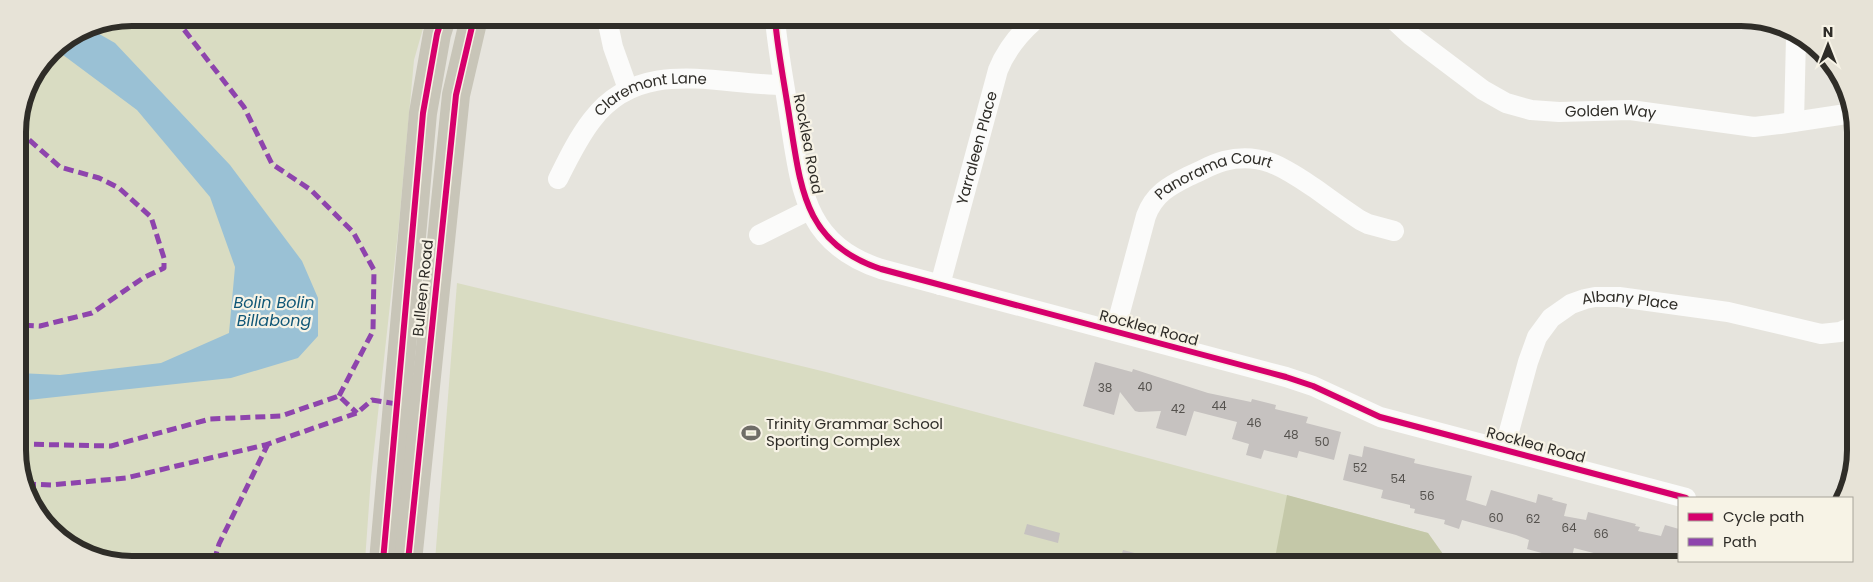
<svg xmlns="http://www.w3.org/2000/svg" width="1873" height="582" viewBox="0 0 1873 582" font-family="Poppins,sans-serif">
<style>
.green{fill:#d9dcc2}
.forest{fill:#c4c8a8}
.water{fill:#9ac1d5}
.building{fill:#c6c2c0}
.lines{fill:none;stroke-linecap:round;stroke-linejoin:round}
.minor{stroke:#fbfbfa;stroke-width:20}
.highway{stroke:#c8c5b8;stroke-width:28}
.quiet{stroke:#8e44ad;stroke-width:5;stroke-dasharray:10 5;stroke-linecap:butt}
.cycleway-casing{stroke:#f7f3e6;stroke-width:9}
.cycleway{stroke:#d6006c;stroke-width:6}
.labels{text-anchor:middle;stroke-width:4.5;stroke-linejoin:round;paint-order:stroke}
.number-label{font-size:12px;fill:#55524e}
.street-label{font-size:15px;fill:#2f2d28;stroke:#f7f3e6}
.poi-label{font-size:15px;fill:#2f2d28;stroke:#f7f3e6;text-anchor:start}
.water-label{font-size:16px;font-style:italic;fill:#115777;stroke:#f7f3e6}
.rim{fill:none;stroke:#2f2d28;stroke-width:6}
</style>
<rect width="100%" height="100%" fill="#e6e4dd"/>
<g class="green">
<polygon points="132,18 426,18 414,60 399,223 371,477 365,561 102,561 46,526 20,472 18,125 26,88 51,51 89,26"/>
<polygon points="457,283 826,372 1428,533 1450,564 435,561"/>
</g>
<polygon class="forest" points="1287,495 1428,533 1450,564 1274,563"/>
<polygon class="water" points="87,27 115,43 230,165 302,261 318,298 318,336 298,358 231,378 19,401 19,373 60,375 161,363 229,333 235,267 210,197 137,110 55,49"/>
<g class="building">
<polygon points="1095,362 1132,372 1133,369 1208,393 1251,402 1252,399 1276,405 1275,409 1308,417 1306,423 1341,432 1334,460 1299,451 1297,458 1264,450 1261,459 1246,455 1249,444 1232,439 1237,422 1194,411 1186,436 1156,428 1161,411 1139,412 1135,411 1120,392 1114,415 1083,406"/>
<polygon points="1364,446 1415,459 1414,463 1472,476 1466,500 1486,506 1491,490 1536,503 1538,494 1553,498 1552,500 1567,504 1564,516 1586,520 1588,512 1636,524 1635,526 1640,527 1638,531 1661,536 1665,525 1679,529 1679,564 1625,564 1617,562 1617,559 1574,548 1571,561 1527,549 1529,540 1516,535 1462,520 1459,529 1444,524 1445,520 1414,513 1415,509 1410,508 1410,505 1381,498 1383,490 1343,480 1349,454 1362,457"/>
<polygon points="1027,524 1060,533 1058,543 1024,534"/>
<polygon points="1123,550 1158,559 1157,563 1129,563 1120,561"/>
</g>
<g class="lines">
<g class="minor">
<polyline points="607,19 613,47 628,89"/>
<path d="M775,19C778,53 785,87 790,121C801,190 805,244 881,269L1286,377L1313,386L1380,417L1686,498"/>
<path id="s1" d="M1395,21L1410,35L1483,90L1506,103L1531,110L1559,112L1630,110L1754,127L1780,124L1853,113"/>
<polyline points="1794,122 1796,37"/>
<path id="s2" d="M558,179C568,159 578,138 592,120C640,56 717,85 784,85"/>
<polyline points="759,235 809,210"/>
<path id="s3" d="M940,285L998,70C1006,50 1019,34 1035,20"/>
<path id="s4" d="M1115,331L1146,216C1154,194 1169,186 1189,176C1201,171 1212,164 1224,161C1262,151 1286,169 1316,189C1331,200 1345,210 1360,220L1368,224L1394,231"/>
<path id="s5" d="M1504,450L1528,362L1537,337L1551,318L1571,304L1585,299L1595,297H1619L1728,312L1821,334L1840,332L1852,327"/>
</g>
<g class="highway">
<polyline points="383,561 423,113 437,34 442,18"/>
<polyline points="408,561 456,95 474,18"/>
</g>
<g class="quiet">
<polyline points="175,18 244,107 272,164 311,190 353,232 374,270 373,331 339,396"/>
<polyline points="18,130 60,167 99,178 119,188 151,217 164,258 164,268 143,278 92,313 40,326 19,325"/>
<polyline points="19,444 111,446 210,419 281,416 339,396 357,413"/>
<polyline points="26,484 51,485 126,478 265,445 357,413 372,400 397,404"/>
<polyline points="214,561 219,544 268,444"/>
</g>
<g class="cycleway-casing">
<g id="cycleway">
<path d="M775,19C778,53 785,87 790,121C801,190 805,244 881,269L1286,377L1313,386L1380,417L1686,498"/>
<polyline points="383,561 423,113 437,34 442,18"/>
<polyline points="408,561 456,95 474,18"/>
</g>
</g>
<use href="#cycleway" class="cycleway"/>
</g>
<defs>
<g id="stadium-bare" transform="scale(1.5)"><path d="M0-5a6.5 5 0 1 0 0 10a6.5 5 0 1 0 0-10ZM-3.5-1.8h7v3.6h-7Z" fill="#6f6d67" stroke="#f7f3e6" stroke-width="2.5" paint-order="stroke"/></g>
</defs>
<g fill-rule="evenodd">
<use href="#stadium-bare" x="751" y="433"/>
</g>
<g class="labels">
<g class="number-label">
<text x="1145" y="391">40</text>
<text x="1105" y="392">38</text>
<text x="1219" y="410">44</text>
<text x="1178" y="413">42</text>
<text x="1254" y="427">46</text>
<text x="1291" y="439">48</text>
<text x="1322" y="446">50</text>
<text x="1360" y="472">52</text>
<text x="1398" y="483">54</text>
<text x="1427" y="500">56</text>
<text x="1496" y="522">60</text>
<text x="1533" y="523">62</text>
<text x="1569" y="532">64</text>
<text x="1601" y="538">66</text>
</g>
<g class="street-label">
<text dy="5" stroke="none"><textPath href="#s2" startOffset="136">Claremont Lane</textPath></text>
<text dy="5" stroke="none"><textPath href="#s1" startOffset="244">Golden Way</textPath></text>
<text transform="translate(808 144) rotate(79)" y="5">Rocklea Road</text>
<text dy="5" stroke="none"><textPath href="#s3" startOffset="142">Yarraleen Place</textPath></text>
<text dy="5" stroke="none"><textPath href="#s4" startOffset="204">Panorama Court</textPath></text>
<text transform="translate(423 288) rotate(-84)" y="5">Bulleen Road</text>
<text dy="5" stroke="none"><textPath href="#s5" startOffset="226">Albany Place</textPath></text>
<text transform="translate(1149 328) rotate(15)" y="5">Rocklea Road</text>
<text transform="translate(1536 445) rotate(15)" y="5">Rocklea Road</text>
</g>
<g class="poi-label">
<text x="766" y="429">Trinity Grammar School<tspan x="766" dy="17">Sporting Complex</tspan></text>
</g>
<g class="water-label">
<text x="274" y="308">Bolin Bolin<tspan x="274" dy="18">Billabong</tspan></text>
</g>
</g>
<path d="M0 0H1873V582H0ZM132 26H1741A106 106 0 0 1 1847 132V450A106 106 0 0 1 1741 556H132A106 106 0 0 1 26 450V132A106 106 0 0 1 132 26Z" fill="#e7e3d7" fill-rule="evenodd"/>
<path class="rim" d="M132 26H1741A106 106 0 0 1 1847 132V450A106 106 0 0 1 1741 556H132A106 106 0 0 1 26 450V132A106 106 0 0 1 132 26Z"/>
<rect x="1678" y="497" width="175" height="65" fill="#f7f3e6" stroke="#a7a49a"/>
<rect x="1688" y="513" width="25" height="8" fill="#d6006c" stroke="#a7a49a"/>
<text x="1723" y="522" font-size="15" fill="#2f2d28">Cycle path</text>
<rect x="1688" y="538" width="25" height="8" fill="#8e44ad" stroke="#a7a49a"/>
<text x="1723" y="547" font-size="15" fill="#2f2d28">Path</text>
<g transform="translate(1828 45)" stroke="#f7f3e6" stroke-width="4" paint-order="stroke">
<path d="M0-4L9 19L0 12L-9 19Z" fill="#2f2d28"/>
<text y="-8" font-size="14" font-weight="bold" text-anchor="middle" fill="#2f2d28">N</text>
</g>
</svg>
